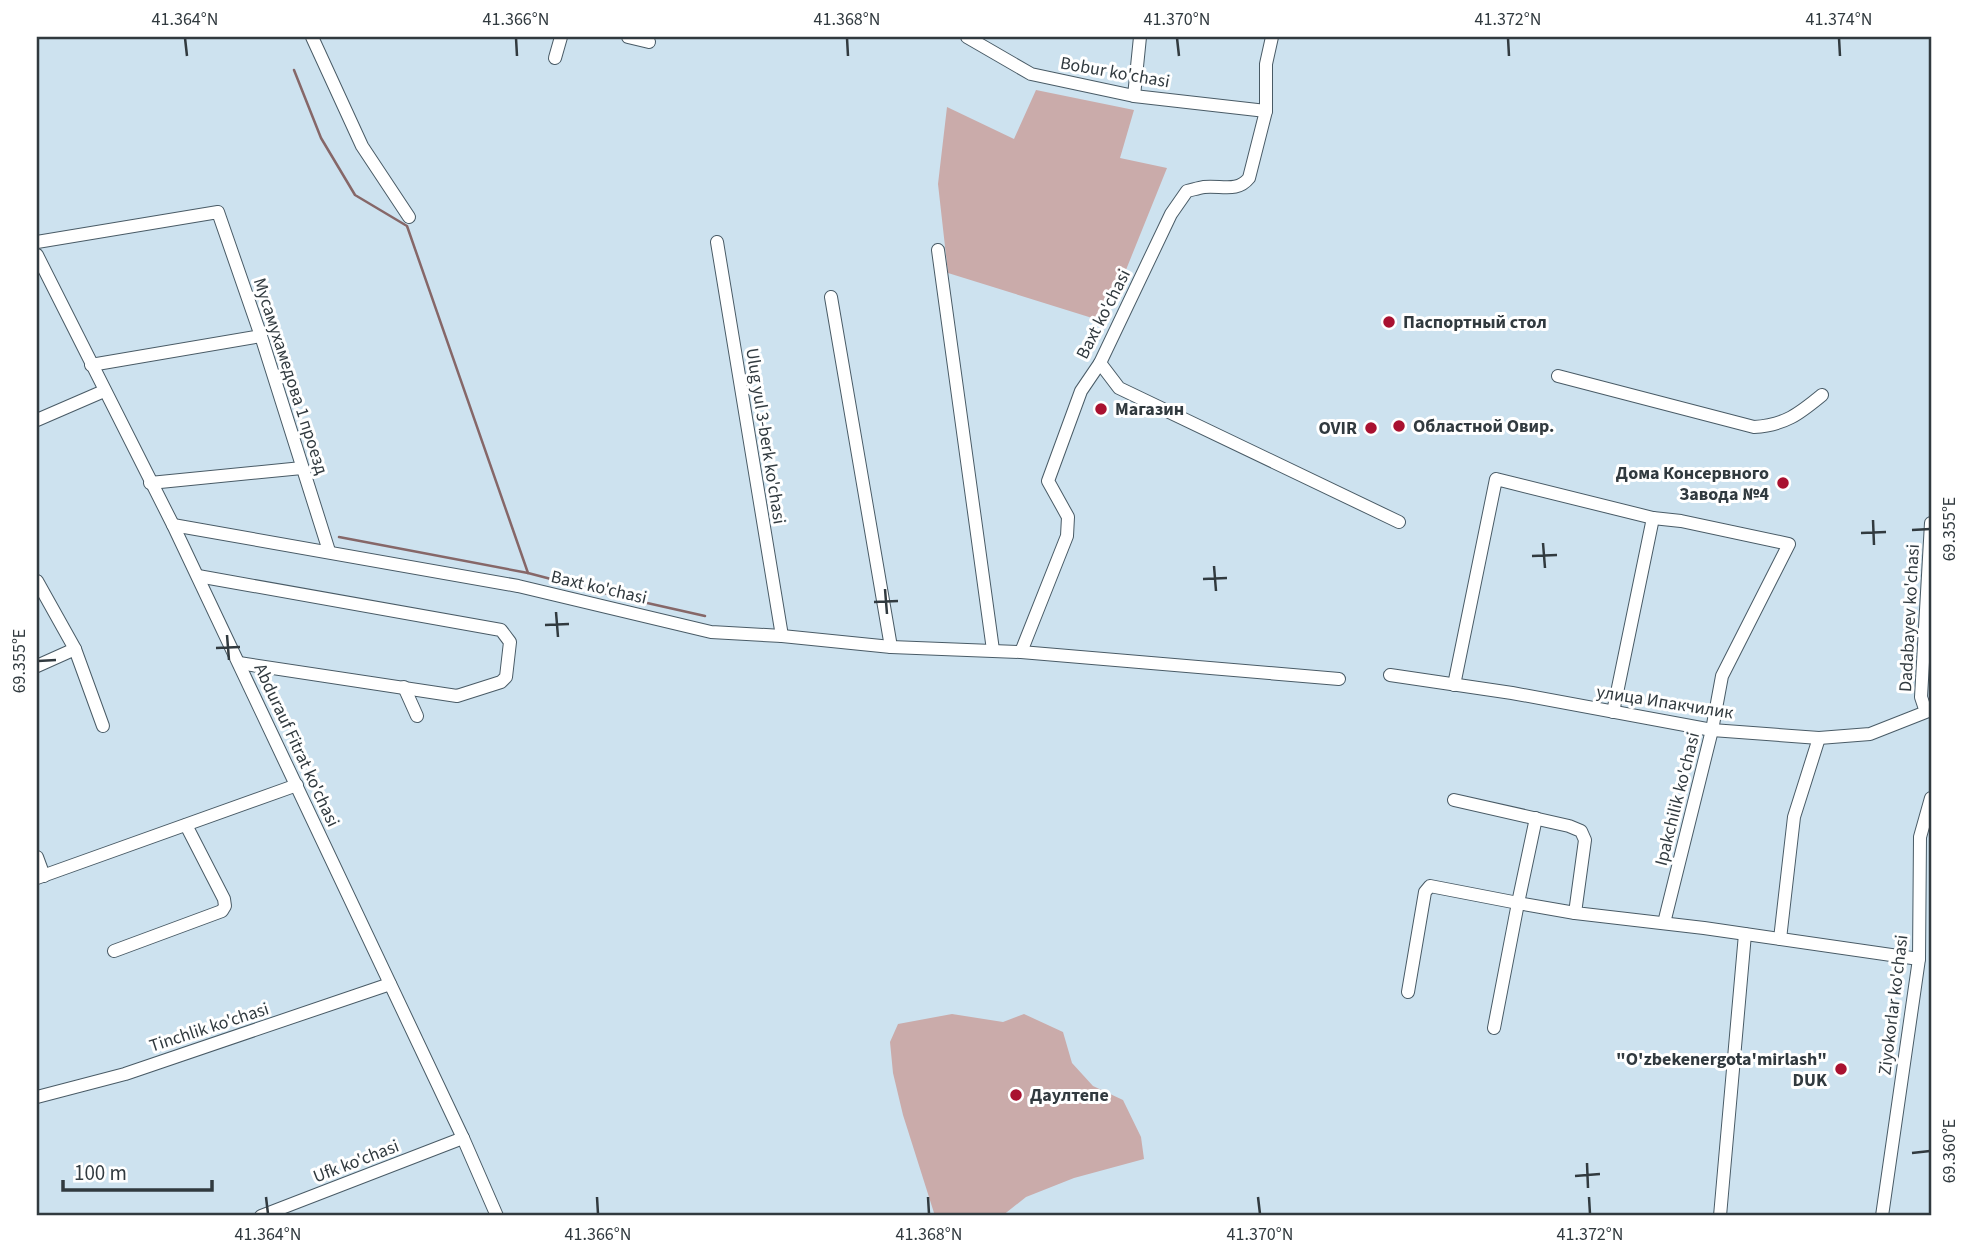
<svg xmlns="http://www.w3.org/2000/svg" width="1968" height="1253" viewBox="0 0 1968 1253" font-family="'Source Sans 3',sans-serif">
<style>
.green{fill:#caabaa}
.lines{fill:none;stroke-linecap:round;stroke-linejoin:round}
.stream{stroke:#866768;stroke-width:2.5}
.minor-casing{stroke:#495b66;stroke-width:14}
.minor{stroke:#fff;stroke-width:12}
.ticks{fill:none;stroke:#313a3f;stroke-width:2.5}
.poi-dot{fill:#a91130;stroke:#fff;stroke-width:2.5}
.labels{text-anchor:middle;stroke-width:6;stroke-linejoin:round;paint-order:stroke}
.street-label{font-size:18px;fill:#313a3f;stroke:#fff}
.poi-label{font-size:18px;font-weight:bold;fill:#313a3f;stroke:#fff;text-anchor:start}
.neatline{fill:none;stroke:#313a3f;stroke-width:2.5}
.ticks-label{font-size:18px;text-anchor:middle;fill:#313a3f}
</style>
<rect width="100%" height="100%" fill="#cde2ef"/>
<g class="green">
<polygon points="1036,90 1134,110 1120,158 1167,168 1105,322 948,273 938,184 947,107 1014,139"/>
<polygon points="952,1014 1003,1022 1024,1014 1063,1032 1072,1063 1093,1086 1123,1100 1141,1137 1144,1159 1074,1178 1026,1197 1002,1216 935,1216 903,1115 893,1073 890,1042 898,1024"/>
</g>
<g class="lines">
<g class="stream">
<polyline points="294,70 321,138 355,195 407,226 528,573"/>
<polyline points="339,537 528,573 616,596 705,616"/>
</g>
<g class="minor-casing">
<g id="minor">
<polyline points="312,37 362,146 409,217"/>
<polyline points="628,37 649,42"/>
<polyline points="967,37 1031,74 1134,96 1266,111"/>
<polyline points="555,58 561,37"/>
<polyline points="1134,96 1140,37"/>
<polyline points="37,242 218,212 261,336 329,551"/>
<polyline points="717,242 782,636"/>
<polyline points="938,250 993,650"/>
<polyline points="37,255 173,525 463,1138 497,1216"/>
<polyline points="831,297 891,647"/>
<polyline points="1100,363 1119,388 1399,522"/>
<polyline points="91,365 261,336"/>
<path d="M1558,376L1754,427C1785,425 1799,414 1822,395"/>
<polyline points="37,420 104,391"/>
<polyline points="150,483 302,468"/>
<polyline points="1931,523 1921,697 1924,706 1931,710"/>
<polyline points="173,525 518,586 711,632 782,636 891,647 1021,652 1339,679"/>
<polyline points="198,576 501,630 510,642 506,677 501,682 457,696 239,663"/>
<polyline points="37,581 75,649 103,726"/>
<path d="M1021,652L1067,536L1068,517L1048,481L1081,391L1100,363L1171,214L1187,191C1192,190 1198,188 1204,187C1221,185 1237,193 1249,178L1266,111V64L1272,37"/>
<polyline points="37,666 75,649"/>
<polyline points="1390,675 1512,693 1712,730 1819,738 1870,734 1931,710"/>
<polyline points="1454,685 1496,479 1653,518 1681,521 1789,544 1722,676 1712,730 1664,923"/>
<polyline points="404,687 417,716"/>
<polyline points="1613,712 1653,518"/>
<polyline points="1454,800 1569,826 1581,831 1585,840 1575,913 1704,928 1919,959"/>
<polyline points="37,857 44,876"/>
<polyline points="37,878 297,785"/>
<polyline points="1780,939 1794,817 1819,738"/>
<polyline points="114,951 222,911 225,906 224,899 186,825"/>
<polyline points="1408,992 1425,892 1430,886 1518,903 1536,818"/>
<polyline points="1494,1028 1518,903 1575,913"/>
<polyline points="37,1097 125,1074 390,984"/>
<polyline points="261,1216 463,1138"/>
<polyline points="1720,1216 1745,934"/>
<polyline points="1882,1216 1919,959 1920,837 1931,798"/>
</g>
</g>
<use href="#minor" class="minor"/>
</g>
<path class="ticks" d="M185,38L187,56M516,38L517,56M847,38L848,56M1177,38L1179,56M1508,38L1509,56M1839,38L1840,56M1873,520L1874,545M1912,530L1930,529M1861,533L1886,532M1543,543L1545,568M1532,556L1557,555M1214,566L1216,591M1203,579L1227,578M885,589L887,614M874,602L898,601M556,612L558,637M545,625L569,624M227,635L229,660M216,648L240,647M38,661L56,660M1912,1153L1930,1151M1587,1163L1588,1188M1575,1176L1600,1174M266,1197L268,1214M597,1197L598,1214M928,1197L929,1214M1258,1197L1260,1214M1589,1197L1590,1214"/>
<g class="poi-dot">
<circle cx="1389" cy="322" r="7"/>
<circle cx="1101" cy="409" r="7"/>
<circle cx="1399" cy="426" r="7"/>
<circle cx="1371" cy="428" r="7"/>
<circle cx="1783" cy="483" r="7"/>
<circle cx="1841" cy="1069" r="7"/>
<circle cx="1016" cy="1095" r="7"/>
</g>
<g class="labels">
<g class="street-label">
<text transform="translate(1115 72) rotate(10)" y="6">Bobur ko'chasi</text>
<text transform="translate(1103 314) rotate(-63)" y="6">Baxt ko'chasi</text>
<text transform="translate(291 376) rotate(72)" y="6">Мусамухамедова 1 проезд</text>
<text transform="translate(766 436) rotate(81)" y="6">Ulug yul 3-berk ko'chasi</text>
<text transform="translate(599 587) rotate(13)" y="6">Baxt ko'chasi</text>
<text transform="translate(1909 618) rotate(-87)" y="6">Dadabayev ko'chasi</text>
<text transform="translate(1665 702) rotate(9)" y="6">улица Ипакчилик</text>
<text transform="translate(297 745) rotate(65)" y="6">Abdurauf Fitrat ko'chasi</text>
<text transform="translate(1677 799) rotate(-76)" y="6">Ipakchilik ko'chasi</text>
<text transform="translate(1893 1005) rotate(-83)" y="6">Ziyokorlar ko'chasi</text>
<text transform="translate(209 1027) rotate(-18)" y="6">Tinchlik ko'chasi</text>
<text transform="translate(356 1161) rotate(-21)" y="6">Ufk ko'chasi</text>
</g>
<g class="poi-label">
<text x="1403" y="328">Паспортный стол</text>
<text x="1115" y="415">Магазин</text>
<text x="1413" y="432">Областной Овир.</text>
<text x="1357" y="434" text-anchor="end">OVIR</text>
<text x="1769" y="479" text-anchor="end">Дома Консервного<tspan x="1769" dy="21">Завода №4</tspan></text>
<text x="1827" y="1065" text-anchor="end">"O'zbekenergota'mirlash"<tspan x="1827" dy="21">DUK</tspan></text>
<text x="1030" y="1101">Даултепе</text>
</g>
</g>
<rect width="1968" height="1253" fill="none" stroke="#ffffff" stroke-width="77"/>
<path d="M63 1180v10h149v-10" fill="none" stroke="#313a3f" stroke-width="3.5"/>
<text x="74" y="1180" font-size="21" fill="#313a3f" stroke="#ffffff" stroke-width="5" paint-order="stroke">100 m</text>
<rect x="38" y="38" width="1892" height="1176" class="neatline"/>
<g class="ticks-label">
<text x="185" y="25">41.364°N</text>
<text x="516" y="25">41.366°N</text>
<text x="847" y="25">41.368°N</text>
<text x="1177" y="25">41.370°N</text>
<text x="1508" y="25">41.372°N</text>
<text x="1839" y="25">41.374°N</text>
<text transform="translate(1949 529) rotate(-90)" y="6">69.355°E</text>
<text transform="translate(19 661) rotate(-90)" y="6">69.355°E</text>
<text transform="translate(1949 1151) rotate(-90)" y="6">69.360°E</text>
<text x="268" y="1240">41.364°N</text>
<text x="598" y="1240">41.366°N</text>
<text x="929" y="1240">41.368°N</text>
<text x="1260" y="1240">41.370°N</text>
<text x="1590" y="1240">41.372°N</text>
</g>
</svg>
